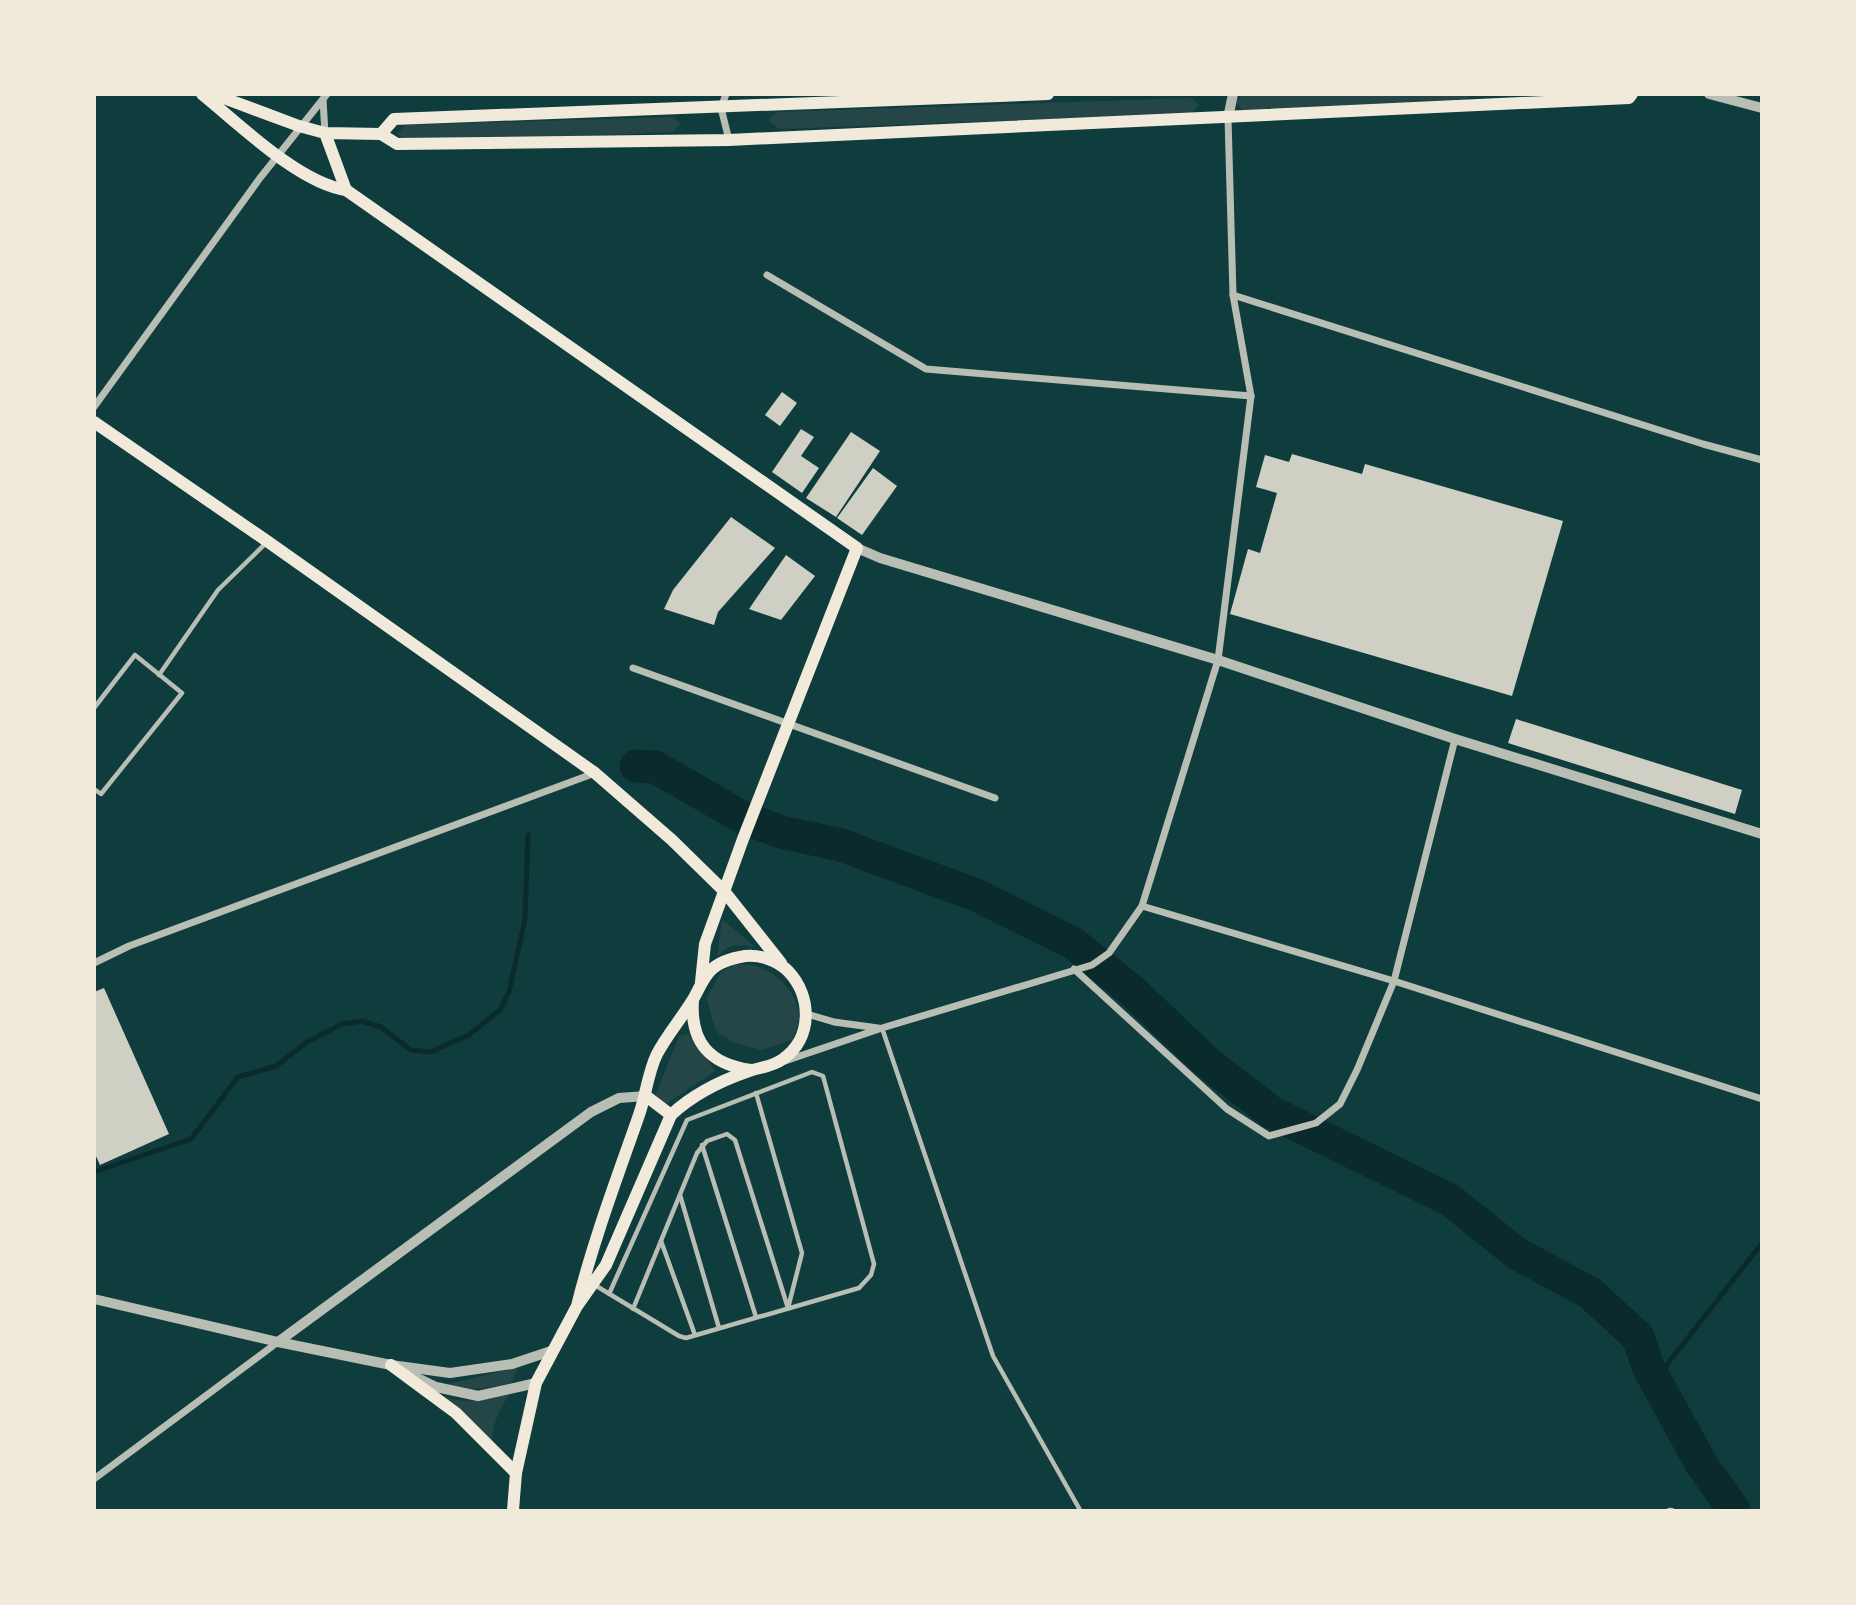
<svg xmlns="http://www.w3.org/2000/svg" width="1856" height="1605" viewBox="0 0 1856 1605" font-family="'Sofia Sans Condensed',sans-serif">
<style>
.green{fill:#244646}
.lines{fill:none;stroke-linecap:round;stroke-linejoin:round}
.stream{stroke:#0a2a2b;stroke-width:5}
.river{stroke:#0a2a2b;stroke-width:33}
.building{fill:#cfcfc3}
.service{stroke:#b8beb3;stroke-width:4.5}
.minor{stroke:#b8beb3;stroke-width:7}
.tertiary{stroke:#b8beb3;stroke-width:10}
.secondary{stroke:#f1e9da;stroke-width:12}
.primary{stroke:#f1e9da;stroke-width:12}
</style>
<rect width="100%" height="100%" fill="#0f3d3e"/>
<g class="green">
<polygon points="1244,94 1470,95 1463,103 1245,112 1235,102"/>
<polygon points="1191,98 1199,105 1191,114 779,129 768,120 777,112"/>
<polygon points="673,117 681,124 673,132 409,143 397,134 405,125"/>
<path d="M722,919L756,948C738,944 731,942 717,957Z"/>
<path d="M734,965C739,965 746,964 751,965C775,969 805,998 798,1025C797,1030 794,1035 792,1040L762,1050L735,1043L719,1034L714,1026L707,998L721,972Z"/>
<polygon points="686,1033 692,1038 715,1071 663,1106 654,1099 679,1036"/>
<path d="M518,1367L512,1383C487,1388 464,1392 440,1386Z"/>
<path d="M511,1393C498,1410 493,1423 492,1445L442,1397C468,1404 486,1400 511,1393Z"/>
</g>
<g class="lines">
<g class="stream">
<polyline points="94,1172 191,1139 238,1077 276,1066 307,1042 342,1024 362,1021 381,1027 411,1050 431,1052 469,1035 500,1010 509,992 525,919 528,835"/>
<polyline points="1655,1380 1762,1243"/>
</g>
<polyline class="river" points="636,766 655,767 742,817 781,832 841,845 976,895 1073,943 1131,990 1208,1063 1271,1112 1450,1200 1516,1253 1590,1293 1638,1337 1648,1367 1702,1465 1734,1510"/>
</g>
<g class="building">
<polygon points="782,392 797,403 780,426 765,415"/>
<polygon points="801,429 814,437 801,456 819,468 802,493 772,472"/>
<polygon points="851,432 880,451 836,517 806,498"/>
<polygon points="1292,454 1362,474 1365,464 1563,521 1512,696 1230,614 1248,549 1260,553 1277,493 1256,487 1265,455 1289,462"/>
<polygon points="873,468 897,486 862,535 837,518"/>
<polygon points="731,517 775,548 718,612 714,625 664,609 673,590"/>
<polygon points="786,555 815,576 781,620 749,609"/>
<polygon points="1516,719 1742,790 1735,814 1508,743"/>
<polygon points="104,988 169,1134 100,1165 94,1152 94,992"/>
</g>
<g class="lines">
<g class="service">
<polyline points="159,675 218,590 267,542"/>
<polyline points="94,708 135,655 182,693 101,794 94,789"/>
<polyline points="882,1028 993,1356 1080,1510"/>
<polyline points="702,1145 756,1317"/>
<polyline points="680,1195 719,1328"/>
<polyline points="661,1241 695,1335"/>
<polyline points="593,1284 679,1336 686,1338 859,1288 871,1275 874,1264 823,1076 812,1072 687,1120 609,1294"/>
<polyline points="633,1309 697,1153 707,1141 727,1134 735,1140 788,1308 802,1253 756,1093"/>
<polyline points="1669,1510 1672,1510"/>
</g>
<g class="minor">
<polyline points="726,94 721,108 729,140"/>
<polyline points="323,100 325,133"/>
<polyline points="767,275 926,369 1251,396"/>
<polyline points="1233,295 1703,444 1762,460"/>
<polyline points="94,407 260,178 327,94"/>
<polyline points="633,668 995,798"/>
<polyline points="1142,906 1394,981 1762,1099"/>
<polyline points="94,963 129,946 595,773"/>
<polyline points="1074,969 1227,1109 1269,1136 1316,1123 1340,1104 1357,1070 1394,981 1455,739"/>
<polyline points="807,1014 834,1022 878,1028"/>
<polyline points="785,1061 882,1028 1092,965 1109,953 1142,906 1218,660 1251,396 1233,295 1228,118"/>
<polyline points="94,1479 278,1342"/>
</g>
<g class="tertiary">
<polyline points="1709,94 1762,108"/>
<polyline points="1228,118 1233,94"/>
<polyline points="857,548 880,558 1218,660 1455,739 1762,834"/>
<polyline points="94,1299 278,1342 391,1365 450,1373 512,1364 551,1351"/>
<polyline points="278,1342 591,1112 619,1098 646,1096"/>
<polyline points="413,1376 436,1387 478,1396 536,1383"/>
</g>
<g class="secondary">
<polyline points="213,94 299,126 325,133 381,134 397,144 729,140 1629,98 1632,94"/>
<polyline points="325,133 346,190"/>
<polyline points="381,134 394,119 1048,94"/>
</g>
<g class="primary">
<path d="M202,94C239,124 299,183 346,190L857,548L743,839L705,944L701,982"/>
<polyline points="94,422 267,541 595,773 672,840 724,891 781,963"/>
<path d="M693,1000C690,1042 709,1064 751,1070"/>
<polyline points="646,1096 671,1115"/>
<polyline points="391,1365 456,1413 516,1473"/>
<path d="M513,1510L516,1473L536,1383L577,1306L606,1265L671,1115C692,1095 720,1081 749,1071C761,1067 772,1067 783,1059C813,1038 812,996 788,971C778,961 760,954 745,956C733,958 720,961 711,970C702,979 699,990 692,1001C681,1019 667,1035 657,1054C648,1072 646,1095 639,1115C617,1178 593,1241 577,1306"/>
</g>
</g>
<rect width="1856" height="1605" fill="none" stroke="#f1e9da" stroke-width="192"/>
</svg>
